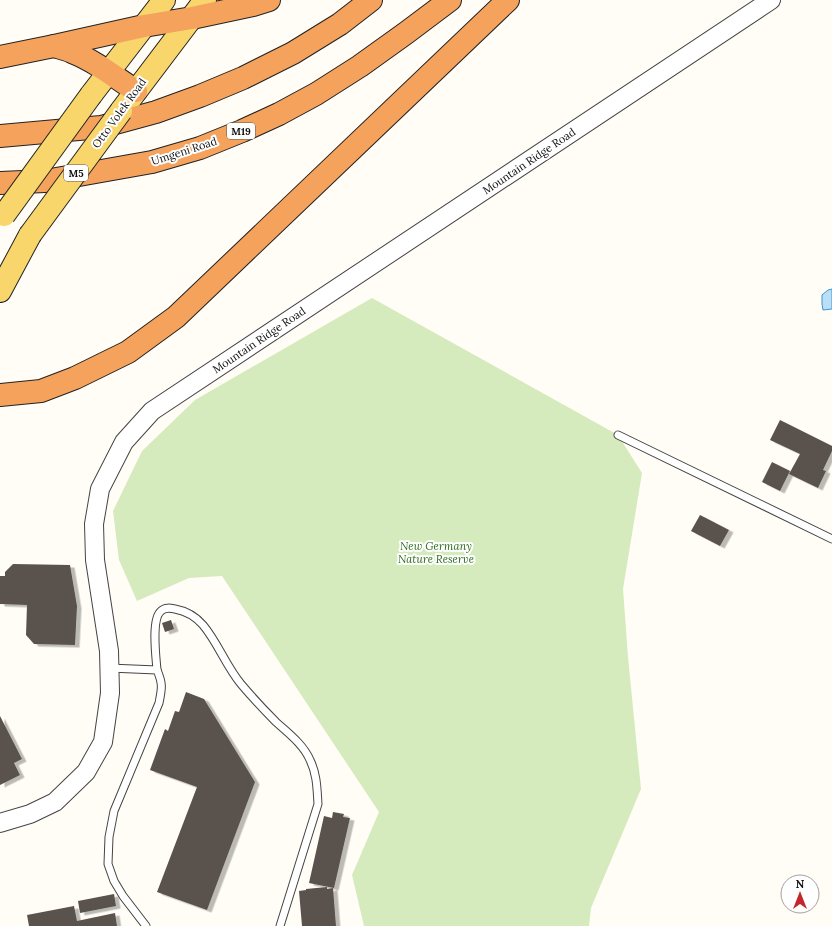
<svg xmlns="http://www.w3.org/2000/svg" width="832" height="926" viewBox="0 0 832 926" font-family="Lora,serif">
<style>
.green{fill:#d5ebbd}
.water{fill:#b9e0f7;stroke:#3f96cf}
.building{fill:#5a524d;filter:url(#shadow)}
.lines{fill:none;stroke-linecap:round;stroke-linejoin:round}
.service-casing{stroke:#444;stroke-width:9}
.tertiary-casing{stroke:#444;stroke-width:20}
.primary-casing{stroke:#222;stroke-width:24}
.motorway-casing{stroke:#222;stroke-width:24}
.service{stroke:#fff;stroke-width:7}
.tertiary{stroke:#fff;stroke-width:18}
.primary{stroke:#f9d66b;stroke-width:22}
.motorway{stroke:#f5a25d;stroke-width:22}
.primary-bridge-casing{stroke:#222;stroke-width:24;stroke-linecap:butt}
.primary-bridge{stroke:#f9d66b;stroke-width:22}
.labels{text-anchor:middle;stroke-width:4;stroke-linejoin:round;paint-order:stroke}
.shield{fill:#fff;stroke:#585858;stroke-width:1}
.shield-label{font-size:10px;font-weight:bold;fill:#111}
.street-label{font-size:11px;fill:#111;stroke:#fff}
.park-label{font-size:11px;font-style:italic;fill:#2f6b1f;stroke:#fff}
</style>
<defs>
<filter id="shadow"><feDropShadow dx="4.5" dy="2.5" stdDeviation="0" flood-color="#0004"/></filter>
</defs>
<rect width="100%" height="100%" fill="#fffdf5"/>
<polygon class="green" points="372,298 618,435 642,473 623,589 628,657 641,789 591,908 589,926 364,926 352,875 379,812 222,576 189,578 137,601 119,560 113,511 142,451 195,400"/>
<polygon class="water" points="832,289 832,309 823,310 822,304 822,295 828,290"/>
<g class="building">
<polygon points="780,420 832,446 832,451 823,470 826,471 818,488 789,474 800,454 770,440"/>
<polygon points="772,462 790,471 780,491 762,482"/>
<polygon points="700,515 729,530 720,546 691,531"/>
<polygon points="13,564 70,565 77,606 75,645 34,644 26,635 27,605 0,604 0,576 5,576 5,572"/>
<polygon points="171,620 174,629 165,632 162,623"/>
<polygon points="186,692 204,699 255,782 207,910 157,892 197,787 150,770 165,729 168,731 175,711 179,712"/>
<polygon points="0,716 22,759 14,763 20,775 0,785"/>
<polygon points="333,812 344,814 343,817 350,818 334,888 309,883 324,816 332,818"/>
<polygon points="327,887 327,889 333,888 336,926 302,926 299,891 306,890 306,889"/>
<polygon points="114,894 116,906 80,913 78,901"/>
<polygon points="74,906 77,921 115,913 117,926 29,926 27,915"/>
</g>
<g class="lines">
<g class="service-casing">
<g id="service">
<polyline points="618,435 832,539"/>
<path d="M109,668L157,670C163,684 162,688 159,703L114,811L109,837L108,864L114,881L123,896L146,926"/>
<path d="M157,670C156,657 151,619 161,611C165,607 170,608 175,609C186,611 196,617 203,625C218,643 226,666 241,684C252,697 264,710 276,722C288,733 303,744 310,760C317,774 317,789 318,804L280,926"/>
</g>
</g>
<g class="tertiary-casing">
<polyline id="tertiary" points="0,823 30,814 55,802 86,772 103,742 110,693 109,651 95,560 94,524 100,489 124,442 152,411 771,0"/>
</g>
<g class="primary-casing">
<g id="primary">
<polyline points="91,95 164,0"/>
<polyline points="121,111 205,0"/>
<polyline points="0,291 30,235"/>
</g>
</g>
<g class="motorway-casing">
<g id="motorway">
<path d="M54,46C60,48 66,49 72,52C95,61 115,77 136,91"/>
<polyline points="0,57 54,46 144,26 192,18 253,5 269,0"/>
<polyline points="0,136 101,127 156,112 200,96 243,78 293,53 340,24 371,0"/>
<polyline points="0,183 45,181 152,162 200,148 242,131 279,114 316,94 360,66 406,33 450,0"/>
<polyline points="0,395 41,391 75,378 128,352 176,317 508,0"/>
</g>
</g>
<use href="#service" class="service"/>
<use href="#tertiary" class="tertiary"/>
<use href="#primary" class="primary"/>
<use href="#motorway" class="motorway"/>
<g class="primary-bridge-casing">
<g id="primary-bridge">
<polyline points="4,215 91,95"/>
<polyline points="30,235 121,111"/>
</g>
</g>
<use href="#primary-bridge" class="primary-bridge"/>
</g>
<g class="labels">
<g class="shield">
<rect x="227" y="123" width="28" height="16" rx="3"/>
<rect x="64" y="165" width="24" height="16" rx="3"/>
</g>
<g class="shield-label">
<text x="241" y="135">M19</text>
<text x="76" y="177">M5</text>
</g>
<g class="street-label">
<text transform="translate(119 113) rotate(-54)" y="4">Otto Volek Road</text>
<text transform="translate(184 151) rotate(-18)" y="4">Umgeni Road</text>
<text transform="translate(529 161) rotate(-34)" y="4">Mountain Ridge Road</text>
<text transform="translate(259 340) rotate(-34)" y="4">Mountain Ridge Road</text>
</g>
<g class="park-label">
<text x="436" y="550">New Germany<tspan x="436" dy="13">Nature Reserve</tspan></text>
</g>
</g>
<g transform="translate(800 894)"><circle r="19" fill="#ffffff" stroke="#a0a0a0"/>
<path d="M0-3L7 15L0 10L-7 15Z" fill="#c4262e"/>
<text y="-6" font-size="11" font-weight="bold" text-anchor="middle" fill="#111111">N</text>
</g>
</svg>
